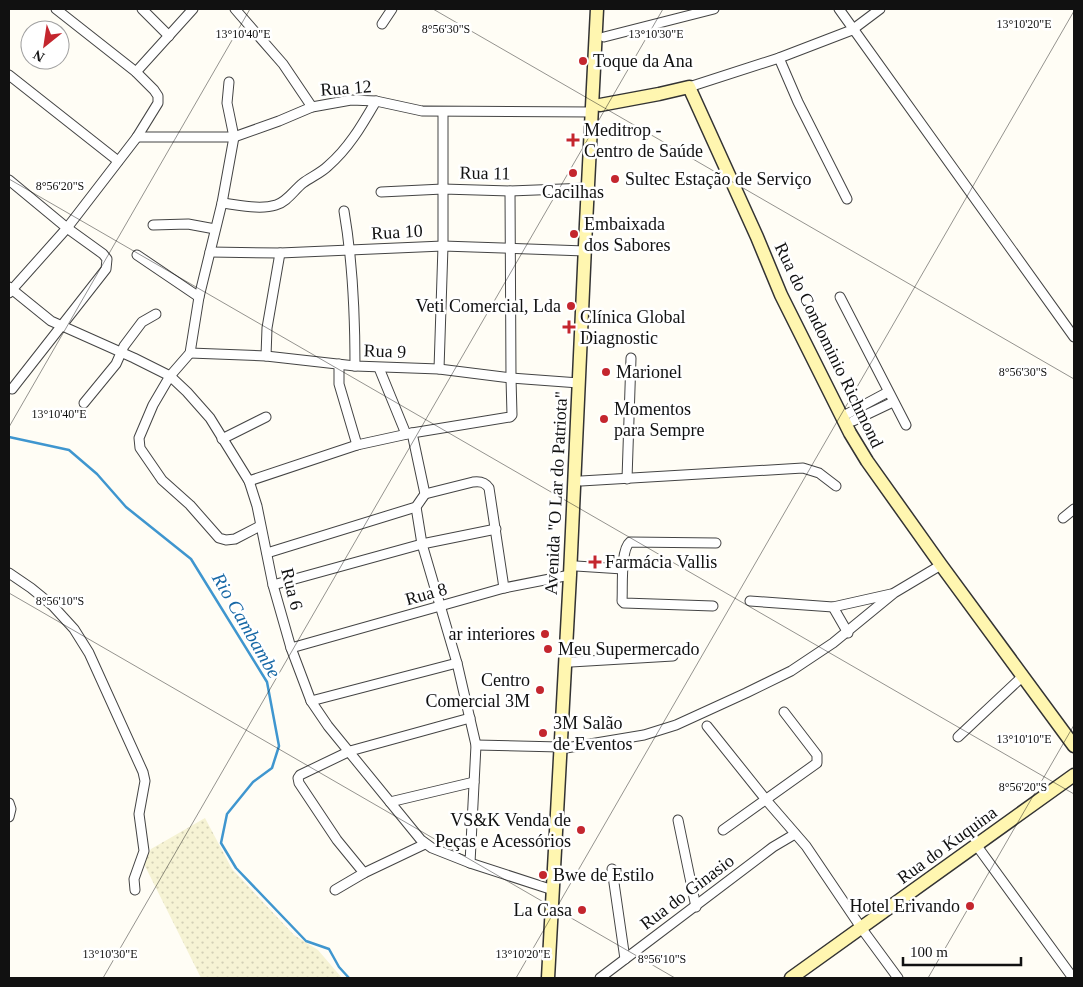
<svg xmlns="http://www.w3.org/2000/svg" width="1083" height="987" viewBox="0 0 1083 987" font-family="Georgia,serif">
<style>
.farmland{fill:url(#farmland-dots)}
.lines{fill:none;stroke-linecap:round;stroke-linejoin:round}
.stream{stroke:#3f96cf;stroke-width:2.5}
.minor-casing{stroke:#444;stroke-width:11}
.secondary-casing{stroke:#333;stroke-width:15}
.minor{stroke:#fff;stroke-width:9}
.secondary{stroke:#fff6b0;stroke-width:12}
.ticks{fill:none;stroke:#111;stroke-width:1;stroke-opacity:0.45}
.poi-dot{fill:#c4262e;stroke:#fff;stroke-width:2}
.labels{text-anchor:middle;stroke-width:5;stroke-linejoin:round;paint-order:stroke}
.poi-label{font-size:18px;fill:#111;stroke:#fff;text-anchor:start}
.street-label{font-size:18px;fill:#111;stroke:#fff}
.water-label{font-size:19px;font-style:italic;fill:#1768a6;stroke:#fff}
.ticks-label{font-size:12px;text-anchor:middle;fill:#111;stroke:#fff;stroke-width:5;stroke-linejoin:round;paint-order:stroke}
</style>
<defs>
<pattern id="farmland-dots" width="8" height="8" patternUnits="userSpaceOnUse" patternTransform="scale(1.25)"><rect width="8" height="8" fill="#f6f3d4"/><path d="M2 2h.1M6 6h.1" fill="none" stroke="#d2cfb5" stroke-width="1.8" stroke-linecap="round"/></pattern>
</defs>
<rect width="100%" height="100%" fill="#fffdf5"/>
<polygon class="farmland" points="205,818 232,869 294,935 318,950 342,978 201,978 144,864 151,849"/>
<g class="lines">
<polyline class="stream" points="9,437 69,450 97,474 126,507 191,559 267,682 279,746 272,768 253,782 227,814 221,843 236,868 306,941 329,949 339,967 349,978"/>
<g class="minor-casing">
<g id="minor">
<polyline points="142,9 169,36"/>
<polyline points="235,9 283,64 312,107"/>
<polyline points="839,9 1074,337"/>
<polyline points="382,24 392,9"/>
<polyline points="604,37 714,9"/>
<polyline points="779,58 798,102 847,199"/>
<polyline points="136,72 193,9"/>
<polyline points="9,75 118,161"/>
<polyline points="229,82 227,103 234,137 222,203 199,297 190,353 170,376 153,405 139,438 140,448 162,480 190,505 219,538 226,540 235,539 260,526"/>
<polyline points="689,87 779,58 852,30 880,9"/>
<polyline points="137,137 234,137 279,121 312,107 351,100 376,101 422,111 592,112"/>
<polyline points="9,180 67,228 103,254 107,259 106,269 12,389"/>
<polyline points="381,192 443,189 510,191 588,188"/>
<path d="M222,203C239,205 260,210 276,205C287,202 294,190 303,183C311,177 321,173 328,166C349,148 362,125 376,101"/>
<path d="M344,211C353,263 355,314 355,366"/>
<polyline points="153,225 188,224 215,229"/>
<polyline points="210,252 280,253 443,246 585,251"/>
<polyline points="137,255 199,297"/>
<polyline points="9,287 51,321 134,358 170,376 187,392 210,418 249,481 257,506 273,585 291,648 311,701 328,726 421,840 432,848 470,863 553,890"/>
<polyline points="9,293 67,228 137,137 158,103 158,96 154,90 136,72 56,9"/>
<polyline points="840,297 906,425"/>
<polyline points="190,353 266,356 355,366 439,369 511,378 579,383"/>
<polyline points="266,356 267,328 280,253"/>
<polyline points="339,364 339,384 357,445"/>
<polyline points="379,368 406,434"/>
<polyline points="439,369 443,246 443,112"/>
<polyline points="84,403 116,364 124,346 142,322 156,314"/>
<polyline points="847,414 888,392"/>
<polyline points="853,421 893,402"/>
<polyline points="222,439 266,417"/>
<polyline points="627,479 631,358"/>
<polyline points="249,481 357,445 412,433 510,417 512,415 511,378 510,191"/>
<polyline points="581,481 803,468 819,473 836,486"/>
<path d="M425,494L473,482C480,481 485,482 489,488L504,588"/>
<polyline points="416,507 422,544 457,663 476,745 470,863"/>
<polyline points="1063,518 1074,509"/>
<polyline points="267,553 416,507 425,494 412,433"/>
<polyline points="576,566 623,569"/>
<polyline points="9,573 31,588 53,606 74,629 89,653 143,772 145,781 139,814 144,851 134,879 135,890"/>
<polyline points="273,585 422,544 496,529"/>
<polyline points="750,601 833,607 891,594"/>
<path d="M713,606L624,603L622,601C623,588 620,550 630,542L716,543"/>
<polyline points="833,607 848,633"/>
<polyline points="291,648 504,588 570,575"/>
<polyline points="571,662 673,656"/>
<polyline points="311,701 457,663"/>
<polyline points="707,726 767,801 806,846 862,929 898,978"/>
<polyline points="958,737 1023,676"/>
<polyline points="476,745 560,747"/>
<polyline points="566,748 644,735 676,725 746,693 791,671 833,643 894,593 941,565"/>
<polyline points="390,802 474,782"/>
<polyline points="9,803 11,809 9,817"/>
<polyline points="678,820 696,907"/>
<polyline points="723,830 817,763 817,755 784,712"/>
<polyline points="977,846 1073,978"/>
<polyline points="612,869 625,959"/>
<polyline points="364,873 337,840 299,783 298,778 300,775 350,751 470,718"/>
<polyline points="335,890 364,873 425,844"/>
<polyline points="600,978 773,847 795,834"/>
</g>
</g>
<g class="secondary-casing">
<g id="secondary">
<polyline points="600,105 659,94 689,87 757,237 781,295 850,433 867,461 941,565 1074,746"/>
<polyline points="548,978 570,575 586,224 597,9"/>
<polyline points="791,978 1074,775"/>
</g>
</g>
<use href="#minor" class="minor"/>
<use href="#secondary" class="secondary"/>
</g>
<path class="ticks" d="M433,9L1074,379M9,179L1074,794M9,427L250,9M9,593L675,978M103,978L663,9M516,978L1074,11M928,978L1074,725"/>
<g class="poi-dot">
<circle cx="583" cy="61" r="5"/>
<path d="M570.5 132.5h5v5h5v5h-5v5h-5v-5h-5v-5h5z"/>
<circle cx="573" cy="173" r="5"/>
<circle cx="615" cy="179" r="5"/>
<circle cx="574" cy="234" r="5"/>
<circle cx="571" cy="306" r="5"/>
<path d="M566.5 319.5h5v5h5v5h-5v5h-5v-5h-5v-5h5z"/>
<circle cx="606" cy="372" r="5"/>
<circle cx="604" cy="419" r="5"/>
<path d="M592.5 554.5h5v5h5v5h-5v5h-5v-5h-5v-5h5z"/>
<circle cx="545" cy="634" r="5"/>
<circle cx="548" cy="649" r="5"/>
<circle cx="540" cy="690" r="5"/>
<circle cx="543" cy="733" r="5"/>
<circle cx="581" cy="830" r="5"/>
<circle cx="543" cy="875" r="5"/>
<circle cx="970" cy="906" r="5"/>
<circle cx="582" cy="910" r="5"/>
</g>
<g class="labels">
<g class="poi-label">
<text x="593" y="67">Toque da Ana</text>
<text x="584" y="136">Meditrop -<tspan x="584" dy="21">Centro de Saúde</tspan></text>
<text x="625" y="185">Sultec Estação de Serviço</text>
<text x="573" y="198" text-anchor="middle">Cacilhas</text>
<text x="584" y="230">Embaixada<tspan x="584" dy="21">dos Sabores</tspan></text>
<text x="561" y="312" text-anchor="end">Veti Comercial, Lda</text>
<text x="580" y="323">Clínica Global<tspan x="580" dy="21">Diagnostic</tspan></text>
<text x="616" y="378">Marionel</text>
<text x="614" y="415">Momentos<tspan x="614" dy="21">para Sempre</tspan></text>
<text x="605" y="568">Farmácia Vallis</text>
<text x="535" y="640" text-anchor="end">ar interiores</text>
<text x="558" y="655">Meu Supermercado</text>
<text x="530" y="686" text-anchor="end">Centro<tspan x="530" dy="21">Comercial 3M</tspan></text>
<text x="553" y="729">3M Salão<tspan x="553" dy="21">de Eventos</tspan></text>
<text x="571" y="826" text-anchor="end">VS&amp;K Venda de<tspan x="571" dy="21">Peças e Acessórios</tspan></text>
<text x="553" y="881">Bwe de Estilo</text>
<text x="960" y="912" text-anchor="end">Hotel Erivando</text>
<text x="572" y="916" text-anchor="end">La Casa</text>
</g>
<g class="street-label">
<text transform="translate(346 88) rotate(-4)" y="6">Rua 12</text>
<text transform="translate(485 173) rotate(1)" y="6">Rua 11</text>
<text transform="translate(397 232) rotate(-3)" y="6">Rua 10</text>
<text transform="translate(829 345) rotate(64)" y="6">Rua do Condominio Richmond</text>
<text transform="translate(385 351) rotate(2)" y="6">Rua 9</text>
<text transform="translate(556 493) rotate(-87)" y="6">Avenida "O Lar do Patriota"</text>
<text transform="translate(292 589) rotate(76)" y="6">Rua 6</text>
<text transform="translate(426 594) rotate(-16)" y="6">Rua 8</text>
<text transform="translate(947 845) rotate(-36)" y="6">Rua do Kuquina</text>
<text transform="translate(687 892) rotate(-37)" y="6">Rua do Ginasio</text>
</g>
<g class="water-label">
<text transform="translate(247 625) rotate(60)" y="7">Rio Cambambe</text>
</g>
</g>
<g class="ticks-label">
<text x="1024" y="28">13°10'20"E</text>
<text x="446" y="33">8°56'30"S</text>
<text x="243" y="38">13°10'40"E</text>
<text x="656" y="38">13°10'30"E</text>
<text x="60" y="190">8°56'20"S</text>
<text x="1023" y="376">8°56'30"S</text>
<text x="59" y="418">13°10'40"E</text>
<text x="60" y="605">8°56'10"S</text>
<text x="1024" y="743">13°10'10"E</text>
<text x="1023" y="791">8°56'20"S</text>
<text x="110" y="958">13°10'30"E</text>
<text x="523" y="958">13°10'20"E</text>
<text x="662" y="963">8°56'10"S</text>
</g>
<rect width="1083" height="987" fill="none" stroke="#111111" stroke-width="20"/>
<g transform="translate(45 45) rotate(210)"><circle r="24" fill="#ffffff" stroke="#a0a0a0"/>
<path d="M0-4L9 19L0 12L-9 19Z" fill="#c4262e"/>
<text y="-8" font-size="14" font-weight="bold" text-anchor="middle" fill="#111111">N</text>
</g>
<path d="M903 957v8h118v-8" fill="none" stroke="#111111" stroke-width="2.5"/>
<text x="910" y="957" font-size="15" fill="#111111" stroke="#ffffff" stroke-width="4" paint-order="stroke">100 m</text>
</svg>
